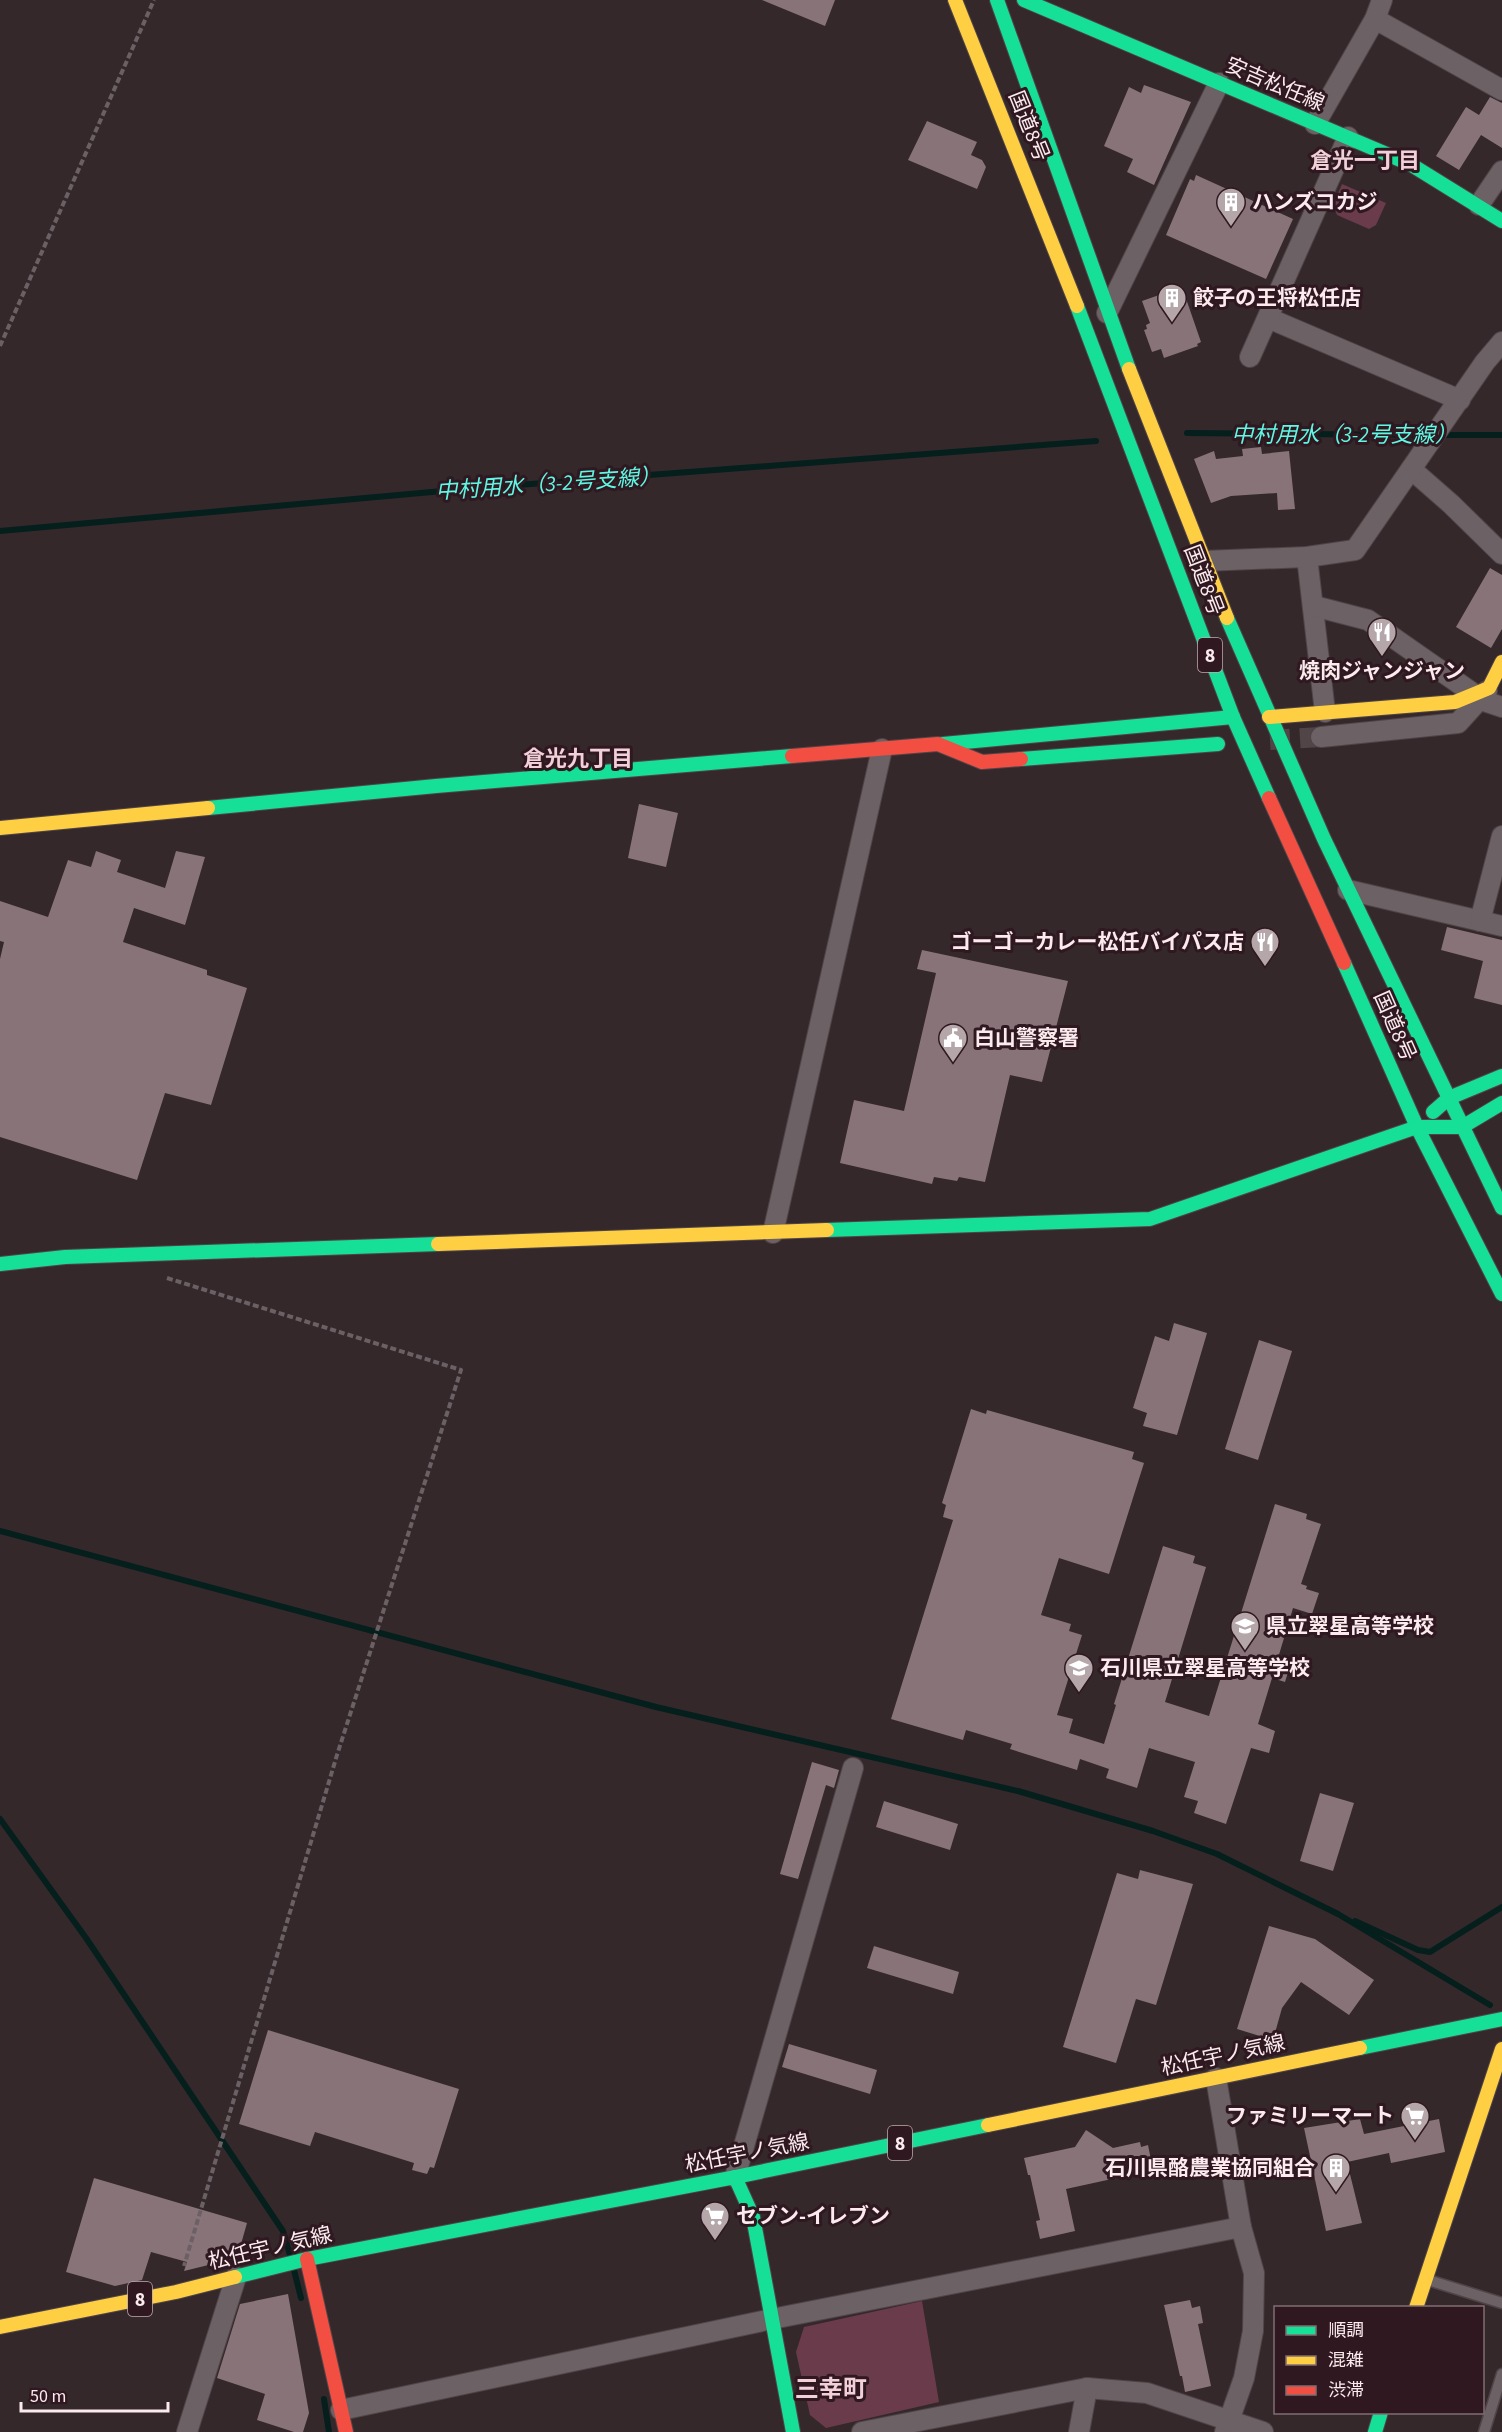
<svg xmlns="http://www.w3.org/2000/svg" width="1502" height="2432" viewBox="0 0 1502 2432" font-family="'Source Sans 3','Noto Sans JP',sans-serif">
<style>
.green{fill:#6a3b4b}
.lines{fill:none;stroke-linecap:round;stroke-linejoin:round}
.stream{stroke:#051f1c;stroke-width:6}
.building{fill:#887379}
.street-tunnel{stroke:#524548;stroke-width:20;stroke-dasharray:20 10;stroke-linecap:butt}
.lane-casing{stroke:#504448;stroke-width:13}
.street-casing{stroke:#504448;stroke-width:22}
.fast-casing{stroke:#504448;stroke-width:16}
.slow-casing{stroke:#504448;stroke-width:16}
.jam-casing{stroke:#504448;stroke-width:16}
.path{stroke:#6b6164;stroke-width:4;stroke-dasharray:6 3;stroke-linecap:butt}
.lane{stroke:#6c6164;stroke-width:10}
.street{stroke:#6c6164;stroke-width:20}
.fast{stroke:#16e098;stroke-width:14}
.slow{stroke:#ffcf43;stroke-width:14}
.jam{stroke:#f24e42;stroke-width:14}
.labels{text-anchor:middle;stroke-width:6;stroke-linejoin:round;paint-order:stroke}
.shield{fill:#2f1820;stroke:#beabb0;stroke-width:1.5}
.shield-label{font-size:20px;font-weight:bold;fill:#fbeaee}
.street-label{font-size:21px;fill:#fbeaee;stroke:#2f1820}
.poi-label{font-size:21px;font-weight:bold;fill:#fbeaee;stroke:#2f1820;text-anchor:start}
.neighbourhood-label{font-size:22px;font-weight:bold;fill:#f1d0d9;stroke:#2f1820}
.water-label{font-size:22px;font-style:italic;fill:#5ff8e4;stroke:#2f1820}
.quarter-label{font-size:24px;font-weight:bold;fill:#f1d0d9;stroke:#2f1820}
</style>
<rect width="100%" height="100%" fill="#34282b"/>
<g class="green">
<polygon points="1342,184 1386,203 1376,225 1369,229 1337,215 1333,205"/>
<polygon points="922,2301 939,2402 826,2428 810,2415 796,2352 804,2327"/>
</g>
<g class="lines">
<g class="stream">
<polyline points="1187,433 1429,435"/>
<polyline points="1439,435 1502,435"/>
<polyline points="0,531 465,489 1096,441"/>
<polyline points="0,1531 656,1707 1018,1791 1153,1831 1217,1854 1338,1914 1490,2005"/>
<polyline points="0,1819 86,1938 283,2231 290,2255"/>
<polyline points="1355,1921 1418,1950 1430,1952 1502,1907"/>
<polyline points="294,2270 301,2298"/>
<polyline points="324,2399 329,2432"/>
</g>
</g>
<g class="building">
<polygon points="762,0 835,0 825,26"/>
<polygon points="1144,85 1191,102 1154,185 1127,172 1133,159 1104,146 1129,87 1141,93"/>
<polygon points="1490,97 1502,103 1502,148 1481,135 1459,170 1436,156 1466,107 1479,115"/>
<polygon points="927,121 977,142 971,155 982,160 986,167 977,189 908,160"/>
<polygon points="1196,175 1293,219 1266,279 1166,235 1190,179 1194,181"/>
<polygon points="1182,287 1201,342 1197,344 1198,346 1164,358 1161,349 1152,352 1144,330 1147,329 1146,325 1150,323 1142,301"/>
<polygon points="1261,447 1262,454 1289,451 1295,509 1278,510 1277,493 1231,496 1211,503 1194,459 1214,451 1216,459 1243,456 1242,449"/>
<polygon points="1490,568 1502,575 1502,629 1491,648 1456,627"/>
<polygon points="639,804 678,813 666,867 628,858"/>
<polygon points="96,851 121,860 117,872 165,888 176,851 205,857 185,925 134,908 123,942 207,970 207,975 247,988 211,1105 165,1093 137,1180 0,1137 0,959 4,942 0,941 0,901 48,917 68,860 91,867"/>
<polygon points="1447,927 1502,940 1502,1005 1474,998 1483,961 1441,950"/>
<polygon points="922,950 1068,981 1042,1082 1010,1075 985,1182 959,1177 957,1181 934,1177 932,1184 840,1163 854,1100 904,1111 936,973 917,969"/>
<polygon points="1174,1323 1207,1333 1177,1435 1143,1426 1147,1413 1133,1408 1155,1336 1169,1341"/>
<polygon points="1259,1340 1292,1351 1258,1460 1225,1449"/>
<polygon points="971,1409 986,1414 987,1410 1134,1452 1132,1459 1144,1463 1109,1574 1059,1558 1041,1615 1071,1624 1069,1631 1082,1635 1057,1715 1073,1719 1069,1733 1104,1744 1116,1705 1114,1704 1163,1546 1195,1556 1193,1563 1206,1567 1165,1702 1209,1716 1275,1504 1307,1514 1306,1519 1321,1524 1301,1584 1307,1586 1306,1589 1319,1593 1312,1614 1293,1608 1278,1658 1291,1662 1285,1682 1272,1678 1258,1724 1275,1731 1269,1753 1251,1748 1226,1824 1194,1813 1198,1801 1184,1797 1195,1762 1149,1748 1137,1788 1106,1778 1109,1769 1080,1759 1077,1770 1010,1749 1012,1744 966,1730 963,1740 891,1719 953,1520 943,1517 946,1505 942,1503"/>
<polygon points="812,1762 839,1770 834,1788 826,1785 798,1879 780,1874"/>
<polygon points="1320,1793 1354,1803 1333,1871 1300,1861"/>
<polygon points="884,1801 958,1824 950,1850 876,1827"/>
<polygon points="1140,1870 1193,1884 1156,2005 1136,1999 1116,2063 1063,2047 1117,1873 1138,1879"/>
<polygon points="1269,1926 1315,1939 1374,1980 1349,2015 1301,1982 1282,2008 1273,2040 1237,2029"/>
<polygon points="874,1946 959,1972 953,1994 867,1968"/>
<polygon points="268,2030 459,2089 434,2168 430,2167 427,2174 412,2170 414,2163 315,2132 310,2146 239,2124"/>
<polygon points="789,2044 877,2070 870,2094 782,2067"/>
<polygon points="1360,2119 1364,2134 1439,2119 1445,2152 1391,2163 1389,2153 1347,2162 1362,2223 1326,2231 1304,2128"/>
<polygon points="1086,2130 1113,2148 1140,2142 1141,2147 1148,2145 1153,2170 1066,2189 1075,2231 1040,2239 1036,2221 1040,2220 1030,2175 1028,2175 1024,2158 1075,2147"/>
<polygon points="94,2178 247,2223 237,2258 184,2271 187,2262 151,2252 142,2280 115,2286 66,2272"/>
<polygon points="288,2294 309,2413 303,2432 294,2432 257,2420 265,2394 217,2378 240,2304"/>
<polygon points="1190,2300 1192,2308 1200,2306 1203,2323 1198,2324 1211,2386 1185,2392 1182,2376 1180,2376 1164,2305"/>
</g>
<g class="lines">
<polyline class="street-tunnel" points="1270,740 1321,737"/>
<g class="lane-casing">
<g id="lane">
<polyline points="1428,2280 1502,2303"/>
<polyline points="1484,2432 1502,2374"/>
</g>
</g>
<g class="street-casing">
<g id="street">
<polyline points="1375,19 1502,90"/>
<polyline points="1315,124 1375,19 1382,0"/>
<polyline points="1479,205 1502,171"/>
<polyline points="1107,313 1219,83"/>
<polyline points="1268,318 1460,400"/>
<polyline points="1250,357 1348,137"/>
<polyline points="1411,469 1451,504 1502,554"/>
<polyline points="1307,557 1325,712"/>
<polyline points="1204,561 1307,557 1355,550 1485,362 1502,342"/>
<polyline points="1314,606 1368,620 1474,694"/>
<polyline points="1481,700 1502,707"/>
<polyline points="1321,737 1458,723 1487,691"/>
<polyline points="1348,890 1502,926"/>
<polyline points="1480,921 1502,836"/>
<polyline points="773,1233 882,749"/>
<polyline points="1216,2078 1241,2227"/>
<polyline points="735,2177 853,1768"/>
<polyline points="341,2410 772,2319 1241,2227 1254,2273 1253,2331 1244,2378 1225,2432"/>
<polyline points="187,2432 236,2277"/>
<polyline points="862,2432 1087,2388 1147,2393 1263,2432"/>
<polyline points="1079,2432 1087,2388"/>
</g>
</g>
<g class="fast-casing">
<g id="fast">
<polyline points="997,0 1129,369"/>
<polyline points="1024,0 1410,164 1502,221"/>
<polyline points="1077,306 1233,717 1269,798"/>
<polyline points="1227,618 1324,839 1502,1208"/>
<polyline points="943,744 1233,717"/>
<polyline points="1021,759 1218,744"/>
<polyline points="208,808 436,786 792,756"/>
<polyline points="1344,963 1417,1127 1502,1294"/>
<polyline points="1433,1112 1449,1098 1502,1076"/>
<polyline points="827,1230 1150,1219 1417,1127 1462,1127 1502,1103"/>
<polyline points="0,1264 65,1257 438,1244"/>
<polyline points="1360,2048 1502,2019"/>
<polyline points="735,2177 753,2217 793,2432"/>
<polyline points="235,2277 307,2259 735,2177 988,2125"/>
<polyline points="1375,2432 1381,2412"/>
</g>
</g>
<g class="slow-casing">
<g id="slow">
<polyline points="955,0 1077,306"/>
<polyline points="1129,369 1227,618"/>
<polyline points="1269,717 1455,702 1489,688 1502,662"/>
<polyline points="0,828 208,808"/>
<polyline points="438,1244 827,1230"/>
<polyline points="988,2125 1360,2048"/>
<polyline points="1416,2308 1502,2049"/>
<polyline points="0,2327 176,2292 235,2277"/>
</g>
</g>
<g class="jam-casing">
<g id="jam">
<polyline points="792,756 938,744 982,762 1021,759"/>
<polyline points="1269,798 1344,963"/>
<polyline points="307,2259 346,2432"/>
</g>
</g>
<g class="path">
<polyline points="0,346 154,0"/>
<polyline points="167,1278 461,1370 337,1755 184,2266"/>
</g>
<use href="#lane" class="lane"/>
<use href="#street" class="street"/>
<use href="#fast" class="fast"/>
<use href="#slow" class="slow"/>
<use href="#jam" class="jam"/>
</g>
<defs>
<g id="building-pin" transform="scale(1.5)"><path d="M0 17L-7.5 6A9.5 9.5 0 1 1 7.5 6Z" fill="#b5a6aa" stroke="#2f1820"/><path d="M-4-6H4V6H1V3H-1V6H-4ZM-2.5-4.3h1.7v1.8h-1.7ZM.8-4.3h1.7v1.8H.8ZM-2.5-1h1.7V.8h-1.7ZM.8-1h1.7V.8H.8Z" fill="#fff"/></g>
<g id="restaurant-pin" transform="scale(1.5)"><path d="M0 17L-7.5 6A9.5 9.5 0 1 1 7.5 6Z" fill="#b5a6aa" stroke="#2f1820"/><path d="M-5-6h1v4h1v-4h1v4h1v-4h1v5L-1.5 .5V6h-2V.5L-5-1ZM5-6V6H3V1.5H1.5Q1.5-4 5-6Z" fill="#fff"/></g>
<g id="civic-pin" transform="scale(1.5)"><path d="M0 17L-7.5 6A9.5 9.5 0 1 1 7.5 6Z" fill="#b5a6aa" stroke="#2f1820"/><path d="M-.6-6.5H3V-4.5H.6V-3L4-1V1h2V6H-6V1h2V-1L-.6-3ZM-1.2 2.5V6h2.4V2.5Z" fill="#fff"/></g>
<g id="school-pin" transform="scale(1.5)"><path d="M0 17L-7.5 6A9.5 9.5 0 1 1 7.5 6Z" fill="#b5a6aa" stroke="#2f1820"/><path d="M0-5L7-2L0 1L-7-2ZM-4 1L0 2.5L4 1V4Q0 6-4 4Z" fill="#fff"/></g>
<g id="supermarket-pin" transform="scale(1.5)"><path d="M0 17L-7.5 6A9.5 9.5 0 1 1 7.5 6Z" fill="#b5a6aa" stroke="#2f1820"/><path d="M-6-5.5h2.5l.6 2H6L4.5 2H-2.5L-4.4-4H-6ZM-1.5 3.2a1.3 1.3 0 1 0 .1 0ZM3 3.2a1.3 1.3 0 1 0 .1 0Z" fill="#fff"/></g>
</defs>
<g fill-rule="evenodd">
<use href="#building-pin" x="1231" y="202"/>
<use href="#building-pin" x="1172" y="298"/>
<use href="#restaurant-pin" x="1382" y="632"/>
<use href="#restaurant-pin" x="1265" y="942"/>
<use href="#civic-pin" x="953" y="1038"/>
<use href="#school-pin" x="1245" y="1626"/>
<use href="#school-pin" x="1079" y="1668"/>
<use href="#supermarket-pin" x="1415" y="2116"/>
<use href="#building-pin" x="1336" y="2168"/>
<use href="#supermarket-pin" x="715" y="2216"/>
</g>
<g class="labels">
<g class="shield">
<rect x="1198" y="638" width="24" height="34" rx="4.5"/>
<rect x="888" y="2126" width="24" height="34" rx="4.5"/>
<rect x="128" y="2282" width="24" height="34" rx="4.5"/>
</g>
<g class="shield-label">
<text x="1210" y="662">8</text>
<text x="900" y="2150">8</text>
<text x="140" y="2306">8</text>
</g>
<g class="street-label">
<text transform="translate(1275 84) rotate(23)" y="7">安吉松任線</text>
<text transform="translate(1029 126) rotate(68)" y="7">国道8号</text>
<text transform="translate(1204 580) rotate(69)" y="7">国道8号</text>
<text transform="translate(1395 1026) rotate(66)" y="7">国道8号</text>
<text transform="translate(1223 2055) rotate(-12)" y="7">松任宇ノ気線</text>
<text transform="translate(747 2153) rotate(-11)" y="7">松任宇ノ気線</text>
<text transform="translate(270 2248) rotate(-13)" y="7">松任宇ノ気線</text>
</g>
<g class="poi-label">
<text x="1252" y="209">ハンズコカジ</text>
<text x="1193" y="305">餃子の王将松任店</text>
<text x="1382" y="678" text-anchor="middle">焼肉ジャンジャン</text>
<text x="1244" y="949" text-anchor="end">ゴーゴーカレー松任バイパス店</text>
<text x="974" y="1045">白山警察署</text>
<text x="1266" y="1633">県立翠星高等学校</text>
<text x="1100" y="1675">石川県立翠星高等学校</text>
<text x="1394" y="2123" text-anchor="end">ファミリーマート</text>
<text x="1315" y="2175" text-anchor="end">石川県酪農業協同組合</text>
<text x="736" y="2223">セブン-イレブン</text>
</g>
<g class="neighbourhood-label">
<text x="1365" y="168">倉光一丁目</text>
<text x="578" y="766">倉光九丁目</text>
</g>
<g class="water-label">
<text x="1344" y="442">中村用水（3-2号支線）</text>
<text transform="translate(548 483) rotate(-4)" y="8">中村用水（3-2号支線）</text>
</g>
<g class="quarter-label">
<text x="831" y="2397">三幸町</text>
</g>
</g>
<rect x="1274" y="2306" width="210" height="108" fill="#2f1820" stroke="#816c72" stroke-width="1.5"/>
<rect x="1286" y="2326" width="30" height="9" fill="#16e098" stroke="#816c72" stroke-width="1.5"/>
<text x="1328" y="2336" font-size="18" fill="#fbeaee">順調</text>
<rect x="1286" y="2356" width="30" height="9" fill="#ffcf43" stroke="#816c72" stroke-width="1.5"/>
<text x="1328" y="2366" font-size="18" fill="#fbeaee">混雑</text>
<rect x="1286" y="2386" width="30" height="9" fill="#f24e42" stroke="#816c72" stroke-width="1.5"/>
<text x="1328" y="2396" font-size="18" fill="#fbeaee">渋滞</text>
<path d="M21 2402v9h147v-9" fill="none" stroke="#fbeaee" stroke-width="3"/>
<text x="30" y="2402" font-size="18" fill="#fbeaee" stroke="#2f1820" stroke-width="4.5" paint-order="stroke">50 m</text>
</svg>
